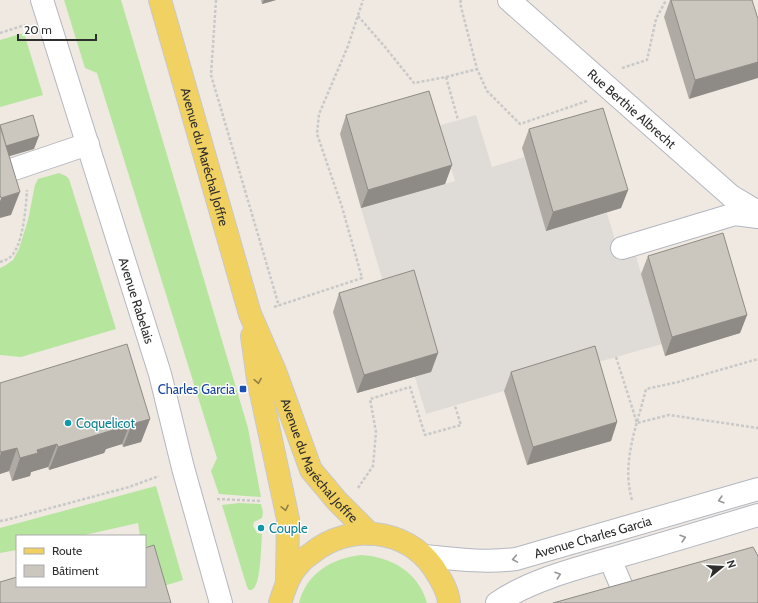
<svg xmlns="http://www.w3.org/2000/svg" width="758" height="603" viewBox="0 0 758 603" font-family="Cabin,sans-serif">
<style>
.grass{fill:#b6e59e}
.plaza{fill:#dfdcd8}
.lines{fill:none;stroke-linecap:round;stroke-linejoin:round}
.minor-casing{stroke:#b4b7c1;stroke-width:24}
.major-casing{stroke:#c9c9c9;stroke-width:24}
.path{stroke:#c9c9c9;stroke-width:2.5;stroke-dasharray:3 2;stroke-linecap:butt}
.minor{stroke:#fff;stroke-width:22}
.major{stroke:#f2d163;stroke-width:22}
.wall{fill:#afaba4}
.shaded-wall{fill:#8e8b86}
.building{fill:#cbc7bf;stroke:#8e8b86}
.oneway{stroke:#908048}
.oneway2{stroke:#969696}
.transit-dot{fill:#1a4fb4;stroke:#fff;stroke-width:1.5}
.culture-dot{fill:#0f9aa8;stroke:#fff;stroke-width:1.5}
.labels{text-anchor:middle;stroke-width:3;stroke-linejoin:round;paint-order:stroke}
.street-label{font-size:13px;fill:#2e2e2e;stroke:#fff}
.transit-label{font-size:13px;fill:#164399;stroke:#fff;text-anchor:end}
.culture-label{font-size:13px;fill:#0d838f;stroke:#fff;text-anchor:start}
</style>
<rect width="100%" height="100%" fill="#efe9e1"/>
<g class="grass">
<polygon points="64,0 121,0 248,428 261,497 219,494 211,471 217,458 97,73 85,68"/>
<polygon points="24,33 43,95 0,107 0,40"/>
<polygon points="59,173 66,176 69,179 116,329 21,357 0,355 0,268 6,265 13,260 19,249 28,220 35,185 38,179"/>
<polygon points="156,486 183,580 151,590 145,567 145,536 140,536 138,523 80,536 17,536 17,550 0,553 0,528"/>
<path d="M239,503L261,504L263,512L262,518L254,522L253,526L257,533L262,534C261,545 261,580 254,588C252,590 251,590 249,590L247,587L222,505Z"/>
<path d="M361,555C392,557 418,572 427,603H299C306,573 333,558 361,555Z"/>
</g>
<polygon class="plaza" points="476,115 492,167 524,157 546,230 607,213 621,260 636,256 662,344 588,365 504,391 426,414 415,377 431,371 387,295 361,208 455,181 438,126"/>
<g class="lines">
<g class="minor-casing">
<g id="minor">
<path id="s1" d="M42,0L160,374L183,468L221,603"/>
<path id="s2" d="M509,0L731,196L758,212"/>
<polyline points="8,171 88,144"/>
<polyline points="622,248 735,214 758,217"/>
<path id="s3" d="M425,556C455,559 485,563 516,559L758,489"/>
<polyline points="610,559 624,592 631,603"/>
<path d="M497,603C530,580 581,567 620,556C666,543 712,529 758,515"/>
</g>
</g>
<g class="major-casing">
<g id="major">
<path id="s4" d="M160,0L250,314L275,371L311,470L337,501L370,534"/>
<polyline points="252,336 258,379 288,519 287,581"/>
<path d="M280,603C285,588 289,574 300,563C303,559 308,556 312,553C349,523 405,528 433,567C440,578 448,590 449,603"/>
</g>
</g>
<g class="path">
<polyline points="216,0 211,75 279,306"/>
<polyline points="461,0 460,3 477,69 487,91 520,124 587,101"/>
<polyline points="358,16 385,47 414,83 446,77 477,69"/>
<polyline points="0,33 25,25"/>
<polyline points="622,68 647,60 656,19 666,0"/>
<polyline points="446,77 458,120"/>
<path d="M0,262C3,261 6,260 9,258C23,249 26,206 27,190"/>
<polyline points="274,307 362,278 342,207 317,134 319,114 348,46 363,0"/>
<polyline points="616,357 637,423 669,415 758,428"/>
<polyline points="358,488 373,466 376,432 370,399 410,387 425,435 461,425 455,406"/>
<polyline points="217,499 260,501"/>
<path d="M632,500C621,462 637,426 646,389L678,382L758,359"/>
<polyline points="0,521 6,520 129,487 159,476"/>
</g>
<use href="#minor" class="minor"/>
<use href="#major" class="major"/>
</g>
<g class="wall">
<polygon points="261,0 276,0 262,4"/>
<polygon points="670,0 752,0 689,99 664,17"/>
<polygon points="346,115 452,165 445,184 361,208 340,134"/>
<polygon points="529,129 628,190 621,208 546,231 522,148"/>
<polygon points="648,256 747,315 740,333 665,356 641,274"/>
<polygon points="339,293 438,353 431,372 357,393 333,312"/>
<polygon points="511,372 617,422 611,441 527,465 504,391"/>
<polygon points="0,383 150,419 141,442 123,447 122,444 106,449 104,453 49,470 48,467 31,472 30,476 12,481 9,471 0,474"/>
</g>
<g class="shaded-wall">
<polygon points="264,0 276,0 262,4"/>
<polygon points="758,62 758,78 689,99 695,80"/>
<polygon points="39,136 34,149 0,159 0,147"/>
<polygon points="452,165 445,184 361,208 368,190"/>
<polygon points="628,190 621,208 546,231 553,212"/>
<polygon points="20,192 11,215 0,218 0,201 1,198"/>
<polygon points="747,315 740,333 665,356 672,337"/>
<polygon points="438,353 431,372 357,393 364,375"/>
<polygon points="150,419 141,442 123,447 132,424"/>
<polygon points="131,421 122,444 106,449 104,453 49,470 58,447 112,427"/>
<polygon points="617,422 611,441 527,465 533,447"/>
<polygon points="57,444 48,467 31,472 30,476 12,481 20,458 37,450"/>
<polygon points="17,448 9,471 0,474 0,456 1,452"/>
</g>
<g class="building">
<polygon points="671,0 752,0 758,19 758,62 695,80"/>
<polygon points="429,91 452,165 368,190 346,115"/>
<polygon points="603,108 628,190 553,212 529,129"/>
<polygon points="33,115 39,136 6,146 0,125"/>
<polygon points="0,126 20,192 1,198 0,195"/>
<polygon points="723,233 747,315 672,337 648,256"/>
<polygon points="414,270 438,353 364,375 339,293"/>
<polygon points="127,344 150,419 132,424 131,421 112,427 113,430 58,447 57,444 37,450 38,453 20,458 17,448 1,452 0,450 0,383"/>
<polygon points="595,346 617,422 533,447 511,372"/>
<polygon points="154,545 171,603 0,603 0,582 17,577 17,586 145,586 145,548"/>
<polygon points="753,547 758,556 758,603 553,603"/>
</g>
<defs><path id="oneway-chevron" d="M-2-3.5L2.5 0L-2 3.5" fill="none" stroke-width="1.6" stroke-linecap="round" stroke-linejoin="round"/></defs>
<g class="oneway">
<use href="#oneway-chevron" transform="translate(258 381) rotate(80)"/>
<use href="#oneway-chevron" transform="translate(285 508) rotate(78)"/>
</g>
<g class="oneway2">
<use href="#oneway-chevron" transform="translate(721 500) rotate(164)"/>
<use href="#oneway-chevron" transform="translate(683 538) rotate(-16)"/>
<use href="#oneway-chevron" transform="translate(515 559) rotate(170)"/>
<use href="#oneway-chevron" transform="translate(558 575) rotate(-19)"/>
</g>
<rect class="transit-dot" x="239" y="385" width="8" height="8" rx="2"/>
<g class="culture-dot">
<circle cx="68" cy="423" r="4"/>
<circle cx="261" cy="528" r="4"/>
</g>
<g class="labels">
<g class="street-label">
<text dy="5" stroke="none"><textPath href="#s2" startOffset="164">Rue Berthie Albrecht</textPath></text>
<text dy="5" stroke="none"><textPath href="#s4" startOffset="163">Avenue du Maréchal Joffre</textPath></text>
<text dy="5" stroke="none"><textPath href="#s1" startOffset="315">Avenue Rabelais</textPath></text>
<text dy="5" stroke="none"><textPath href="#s4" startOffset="490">Avenue du Maréchal Joffre</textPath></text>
<text dy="5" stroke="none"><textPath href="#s3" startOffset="171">Avenue Charles Garcia</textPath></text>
</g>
<g class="transit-label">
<text x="235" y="394">Charles Garcia</text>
</g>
<g class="culture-label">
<text x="76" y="428">Coquelicot</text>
<text x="269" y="533">Couple</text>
</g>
</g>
<rect x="16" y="535" width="130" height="52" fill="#ffffff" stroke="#ababab"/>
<rect x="24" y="548" width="20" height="6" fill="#f2d163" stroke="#ababab"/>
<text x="52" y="555" font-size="12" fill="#2e2e2e">Route</text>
<rect x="24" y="565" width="20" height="12" fill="#cbc7bf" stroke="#ababab"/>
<text x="52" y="575" font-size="12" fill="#2e2e2e">Bâtiment</text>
<g transform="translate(722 567) rotate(72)" stroke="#ffffff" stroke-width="3" paint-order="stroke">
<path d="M0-3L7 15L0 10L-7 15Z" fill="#2e2e2e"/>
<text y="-6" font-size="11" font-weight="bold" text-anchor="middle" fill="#2e2e2e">N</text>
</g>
<path d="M18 34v6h78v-6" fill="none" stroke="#2e2e2e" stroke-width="2"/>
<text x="24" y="34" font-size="12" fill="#2e2e2e" stroke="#ffffff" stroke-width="3" paint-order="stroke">20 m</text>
</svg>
